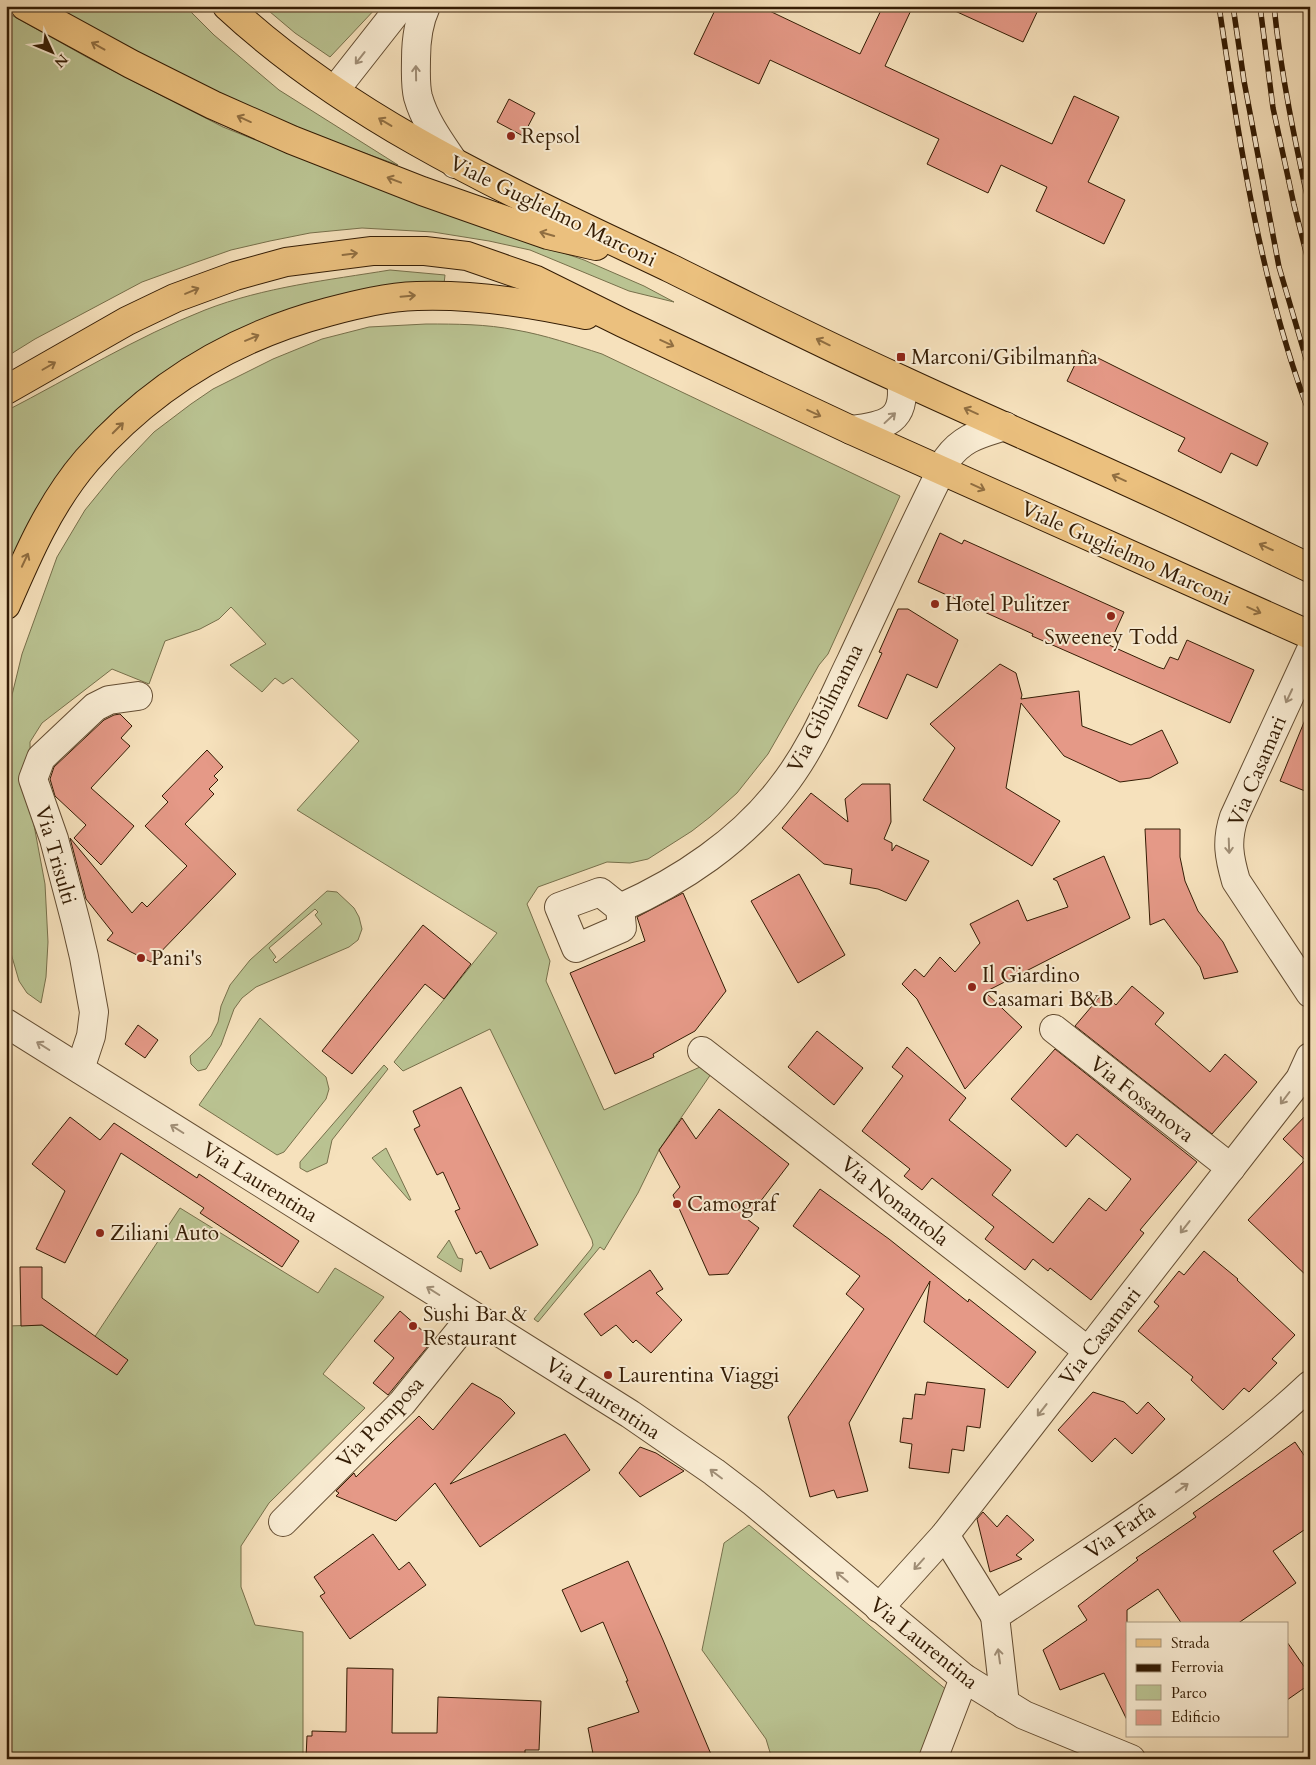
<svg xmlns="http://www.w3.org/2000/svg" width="1316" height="1765" viewBox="0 0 1316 1765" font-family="Cardo,serif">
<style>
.green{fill:#bac392;stroke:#77704b;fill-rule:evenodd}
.building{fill:#e59987;stroke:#341c04}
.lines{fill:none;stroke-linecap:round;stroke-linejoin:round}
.minor-casing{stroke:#644d32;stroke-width:30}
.tertiary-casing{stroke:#644d32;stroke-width:30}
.primary-casing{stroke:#341c04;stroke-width:30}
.minor{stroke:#f9ecd3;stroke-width:28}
.tertiary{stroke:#f9ecd3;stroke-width:28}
.primary{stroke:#ebc07e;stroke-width:28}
.rail-casing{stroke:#341c04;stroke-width:5.5}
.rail{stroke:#f9ecd3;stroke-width:4;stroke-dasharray:11;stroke-linecap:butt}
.oneway{stroke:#906e41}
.oneway2{stroke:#a08e76}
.poi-dot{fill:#8f2418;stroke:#f9ecd3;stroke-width:2}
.labels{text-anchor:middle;stroke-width:4;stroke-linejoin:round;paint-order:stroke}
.poi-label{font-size:21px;fill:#341c04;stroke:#f9ecd3;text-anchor:start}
.street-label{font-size:21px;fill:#341c04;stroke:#f9ecd3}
</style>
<rect width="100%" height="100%" fill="#f6e1bc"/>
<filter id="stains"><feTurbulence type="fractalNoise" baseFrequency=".004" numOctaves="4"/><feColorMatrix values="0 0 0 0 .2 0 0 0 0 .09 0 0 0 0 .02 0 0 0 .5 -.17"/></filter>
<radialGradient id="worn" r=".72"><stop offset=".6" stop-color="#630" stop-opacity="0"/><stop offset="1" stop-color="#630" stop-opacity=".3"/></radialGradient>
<g class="green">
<polygon points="50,6 185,6 214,35 279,90 398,165 314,135 201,87"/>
<polygon points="263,6 378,6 330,57 295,33"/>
<polygon points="6,12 92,60 223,127 313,163 405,198 584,260 644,286 674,302 629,291 530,250 489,241 433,232 362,228 310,233 270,241 231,250 197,262 142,282 35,339 6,357"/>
<path d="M390,270L445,275L444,284L201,352L19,543L6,569V411C72,377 136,337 205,310C264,287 329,280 390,270Z"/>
<path d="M426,324C456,324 486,324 516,330C545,335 574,345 602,354L900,496L828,654L819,665L768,754L737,793L710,817L692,831L648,859L630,863L607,862L538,887L527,904L550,961L546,981L604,1110L700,1067L711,1074L659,1150L638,1193L604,1250L600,1247L538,1322L534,1319L591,1249L593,1245L592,1240L490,1029L403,1071L394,1062L497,933L297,810L359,741L292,678L283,684L275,678L262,692L230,665L266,644L231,607L219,619L200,629L165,641L149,684L112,669L42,723L30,742L31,809L45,884L48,942L46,977L41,1003L27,993L19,981L6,936L7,743L12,695L22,654L57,557L85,510L116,472L154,432L191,404L213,389L273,359L322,339L369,327Z"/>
<path d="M327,891L337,892L354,908L359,917L362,929L358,940L349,947L256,987L242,998L234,1009L221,1045L206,1069L198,1071L191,1064L190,1056L211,1036L218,1022L221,1006L230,985L250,960ZM315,909L318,912L315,915L322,924L276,963L273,960L276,957L269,948Z"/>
<polygon points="260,1018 326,1077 329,1089 326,1099 284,1152 277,1155 199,1105"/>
<polygon points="384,1065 388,1069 332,1140 327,1163 307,1172 300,1168 300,1162"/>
<polygon points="386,1148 411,1200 409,1200 372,1158"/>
<polygon points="180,1208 318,1293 335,1268 384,1297 323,1374 365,1408 269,1503 241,1546 241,1587 255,1625 303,1632 303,1759 6,1759 6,1326 42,1325 84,1353"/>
<polygon points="449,1240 458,1258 463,1259 461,1272 437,1257"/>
<polygon points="749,1525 948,1691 923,1759 772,1759 766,1739 702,1650 724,1543"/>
</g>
<g class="building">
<polygon points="717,6 759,6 860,54 883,6 913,6 885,66 1052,144 1074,96 1119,117 1088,182 1125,200 1104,244 1036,211 1047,187 1001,165 988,193 927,164 939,139 770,60 759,84 694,54"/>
<polygon points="944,6 1040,6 1023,42"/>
<polygon points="509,99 535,113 523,136 497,122"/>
<polygon points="1082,350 1268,443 1257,466 1231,453 1221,473 1178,451 1185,438 1067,381"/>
<polygon points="940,533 962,544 964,540 1124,612 1109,645 1158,667 1164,669 1170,657 1178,660 1187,640 1254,670 1230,723 1032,636 1033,634 918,582"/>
<polygon points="898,609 908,609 958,640 937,688 907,674 887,719 858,706 882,653 879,652"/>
<polygon points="1000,664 1016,673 1022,695 1021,699 1079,691 1082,726 1131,745 1162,730 1178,763 1150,778 1120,782 1064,756 1021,703 1006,788 1060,821 1032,866 923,800 955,748 930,724"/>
<polygon points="1309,710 1310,710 1310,793 1280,781"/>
<polygon points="120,714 132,726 121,738 130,746 91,788 134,826 101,865 74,838 86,825 55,796 50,779 54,767 104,720 114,715"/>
<polygon points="207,750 223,767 214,776 218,780 209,789 214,794 185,824 236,874 151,962 107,940 113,933 86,899 70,838 132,913 142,902 147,907 187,866 145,826 168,802 162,796"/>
<polygon points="862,784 890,784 891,822 884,839 892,843 892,851 896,845 929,861 906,901 878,889 850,884 852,869 824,864 782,828 811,793 848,822 845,799"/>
<polygon points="1145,829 1180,829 1180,857 1185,881 1198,911 1223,942 1238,972 1204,979 1200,967 1164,919 1150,925"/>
<polygon points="1104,856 1130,918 985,992 1022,1027 965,1089 917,999 902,984 915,969 924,977 940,957 955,972 980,943 970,924 1018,900 1027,921 1068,907 1057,881 1053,879"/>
<polygon points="799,874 845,955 798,983 751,901"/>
<polygon points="683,893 726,991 695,1031 653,1054 654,1057 615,1074 570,973 645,941 637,917"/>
<polygon points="423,925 471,964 444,999 425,984 352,1074 322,1051"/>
<polygon points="1132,986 1164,1013 1155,1024 1210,1072 1225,1054 1257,1082 1212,1134 1075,1026 1103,993 1116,1005"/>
<polygon points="138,1025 158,1040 145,1058 125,1044"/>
<polygon points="817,1031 863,1068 834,1105 788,1067"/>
<polygon points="907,1047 966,1098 949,1120 1011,1170 992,1195 1053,1243 1089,1198 1106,1211 1131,1179 1077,1134 1066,1147 1011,1099 1055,1049 1197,1162 1140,1230 1144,1233 1091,1300 1050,1268 1048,1271 1033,1259 1025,1270 985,1239 994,1227 932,1178 922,1190 904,1176 910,1169 862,1131 903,1076 892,1067"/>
<polygon points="461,1087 538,1245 490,1269 481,1251 476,1254 455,1211 460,1209 443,1172 437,1175 414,1129 420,1126 413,1111"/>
<polygon points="719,1109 789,1164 747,1219 759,1228 728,1274 709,1275 673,1195 680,1187 659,1150 682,1118 696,1139"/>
<polygon points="1310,1111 1310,1279 1248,1220 1305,1160 1283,1139"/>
<polygon points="70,1117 100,1140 114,1123 197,1178 199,1174 299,1241 282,1267 200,1213 204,1208 121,1153 65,1263 36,1249 65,1191 32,1164"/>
<polygon points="820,1189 889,1239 968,1302 969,1299 1036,1352 1008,1388 924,1322 930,1281 849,1423 868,1491 837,1498 834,1490 810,1497 788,1417 864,1309 846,1294 860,1276 793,1226"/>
<polygon points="1204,1251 1238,1279 1237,1280 1295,1335 1272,1359 1277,1363 1249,1392 1244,1388 1223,1410 1191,1380 1193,1377 1138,1331 1159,1306 1154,1302 1179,1271 1184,1275"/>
<polygon points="20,1267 42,1267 42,1298 128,1360 117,1375 42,1325 21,1326"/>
<polygon points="650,1270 663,1289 656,1293 682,1320 651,1353 636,1340 633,1343 616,1325 601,1336 584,1314"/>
<polygon points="400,1311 433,1340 388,1395 373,1383 394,1358 374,1341"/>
<polygon points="927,1382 985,1389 980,1428 967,1426 964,1451 952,1449 949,1473 909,1468 912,1444 900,1442 903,1418 912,1419 915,1394 925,1395"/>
<polygon points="472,1383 501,1399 515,1413 450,1484 565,1434 590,1470 480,1547 435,1483 396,1521 336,1496 339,1493 336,1491 354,1473 356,1477 419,1416 433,1430"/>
<polygon points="1093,1392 1124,1402 1137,1414 1148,1402 1165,1419 1132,1454 1115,1438 1092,1462 1058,1430"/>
<polygon points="1295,1442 1310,1464 1310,1526 1273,1551 1296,1583 1237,1624 1182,1624 1158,1589 1127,1610 1127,1720 1104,1673 1060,1690 1043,1650 1087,1620 1078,1606 1138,1560 1136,1558 1196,1517 1193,1513"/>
<polygon points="640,1447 656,1453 684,1471 640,1497 619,1473"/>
<polygon points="983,1512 997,1527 1007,1515 1034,1540 1016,1555 1022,1559 990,1572 977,1519"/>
<polygon points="373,1534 399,1570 409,1562 426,1585 350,1639 320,1596 325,1593 314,1577"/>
<polygon points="628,1561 663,1640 713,1759 594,1759 588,1728 639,1712 626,1681 628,1681 603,1622 581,1632 562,1590"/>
<polygon points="1287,1642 1310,1675 1310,1684 1287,1700"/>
<polygon points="347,1668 393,1669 392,1733 437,1733 438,1697 541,1701 539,1750 525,1750 525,1759 456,1759 456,1756 411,1757 411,1759 306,1758 307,1736 312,1736 312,1731 346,1732"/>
</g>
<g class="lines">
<g class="minor-casing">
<g id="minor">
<path d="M426,6C418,23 416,40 416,59C416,71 415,85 418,97C425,122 441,143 455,164"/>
<polyline points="335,90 401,6"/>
<path d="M851,430C886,426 907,421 901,380"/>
<path d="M1310,652L1234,817C1226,841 1229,857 1236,881L1310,993"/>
<polygon points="600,892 620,908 622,928 576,948 559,907"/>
<path d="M620,908C681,881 742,840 782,787C812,749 830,704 851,661C883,593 913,526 947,459C963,437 980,434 1005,426"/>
<polyline points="1054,1029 1231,1168"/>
<polyline points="702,1051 1088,1351"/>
<polyline points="80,1069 91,1036 94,1012 84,957 76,923 54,839 33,779 41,758 95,707 109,700 138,696"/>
<polyline points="283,1522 402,1403 472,1316"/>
<polyline points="945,1535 995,1616"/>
<polyline points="879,1608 945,1535 1300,1079 1310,1057"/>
<path d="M1005,1704L995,1616C1102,1543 1215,1474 1310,1385"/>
<polyline points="933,1759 964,1678"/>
</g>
</g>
<g class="tertiary-casing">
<polyline id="tertiary" points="6,1023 630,1414 714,1472 752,1501 964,1678 1024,1715 1131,1759"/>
</g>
<g class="primary-casing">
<g id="primary">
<polyline points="25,6 131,64 213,105 292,140 422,191 493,216 548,235 596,246"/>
<path d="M227,6C354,124 515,194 670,268C747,306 824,345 902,380C977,415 1052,447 1126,481C1188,509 1249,539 1310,568"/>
<polyline points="6,390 127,321 175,298 235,276 286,262 372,251 425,251 467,256 536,280 623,323 851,430 1310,635"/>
<path d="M6,605C28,554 50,503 87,460C152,386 233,337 328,312C358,304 387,297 417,296C474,294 532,303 586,315"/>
</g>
</g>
<use href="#minor" class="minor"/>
<use href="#tertiary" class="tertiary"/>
<use href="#primary" class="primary"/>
<g class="rail-casing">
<g id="rail">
<path d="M1219,6C1239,142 1261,287 1310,415"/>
<polyline points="1233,6 1244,81 1279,267 1310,372"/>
<polyline points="1260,6 1273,108 1294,205 1310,268"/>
<path d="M1274,6C1281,75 1295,142 1310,209"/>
</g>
</g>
<use href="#rail" class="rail"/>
</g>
<defs><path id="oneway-shaft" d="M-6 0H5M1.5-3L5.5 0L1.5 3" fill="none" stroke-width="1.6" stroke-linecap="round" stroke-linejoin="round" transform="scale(1.25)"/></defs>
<g class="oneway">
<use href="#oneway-shaft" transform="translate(98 46) rotate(-151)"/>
<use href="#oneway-shaft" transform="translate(244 119) rotate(-156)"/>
<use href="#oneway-shaft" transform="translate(385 122) rotate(-149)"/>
<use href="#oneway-shaft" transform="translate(394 180) rotate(-159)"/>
<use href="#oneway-shaft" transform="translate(547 234) rotate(-164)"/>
<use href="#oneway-shaft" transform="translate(350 254) rotate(-7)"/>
<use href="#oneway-shaft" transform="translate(192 291) rotate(-23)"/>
<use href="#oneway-shaft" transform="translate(408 296) rotate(-5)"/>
<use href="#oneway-shaft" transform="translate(252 338) rotate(-23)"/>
<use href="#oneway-shaft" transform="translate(823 342) rotate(-154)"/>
<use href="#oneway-shaft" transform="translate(667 343) rotate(25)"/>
<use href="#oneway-shaft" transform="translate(49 366) rotate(-30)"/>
<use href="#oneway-shaft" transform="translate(971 411) rotate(-156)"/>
<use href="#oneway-shaft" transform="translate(814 413) rotate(25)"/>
<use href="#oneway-shaft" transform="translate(118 428) rotate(-45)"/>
<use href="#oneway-shaft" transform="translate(1119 478) rotate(-156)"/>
<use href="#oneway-shaft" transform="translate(978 487) rotate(24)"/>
<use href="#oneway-shaft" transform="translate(1266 547) rotate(-155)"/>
<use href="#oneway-shaft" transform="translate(25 560) rotate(-65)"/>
<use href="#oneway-shaft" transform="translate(1254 610) rotate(24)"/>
</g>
<g class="oneway2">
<use href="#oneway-shaft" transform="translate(360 58) rotate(128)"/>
<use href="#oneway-shaft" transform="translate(416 73) rotate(-91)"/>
<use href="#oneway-shaft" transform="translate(890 418) rotate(-43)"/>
<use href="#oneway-shaft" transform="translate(1289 696) rotate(115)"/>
<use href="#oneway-shaft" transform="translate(1229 846) rotate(88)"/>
<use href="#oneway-shaft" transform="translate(43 1046) rotate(-148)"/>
<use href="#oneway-shaft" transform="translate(1285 1098) rotate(127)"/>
<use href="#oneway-shaft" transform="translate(177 1129) rotate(-148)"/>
<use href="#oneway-shaft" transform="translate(1185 1227) rotate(128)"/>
<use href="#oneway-shaft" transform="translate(433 1291) rotate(-148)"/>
<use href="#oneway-shaft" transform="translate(1042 1410) rotate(128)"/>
<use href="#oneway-shaft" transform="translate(716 1474) rotate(-143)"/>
<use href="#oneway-shaft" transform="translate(1182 1488) rotate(-35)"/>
<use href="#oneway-shaft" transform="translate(919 1564) rotate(132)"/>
<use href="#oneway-shaft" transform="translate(842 1577) rotate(-140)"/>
<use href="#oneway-shaft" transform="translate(999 1656) rotate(-98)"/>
</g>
<g class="poi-dot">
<circle cx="511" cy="136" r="5"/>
<rect x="896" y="352" width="10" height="10" rx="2.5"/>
<circle cx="935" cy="604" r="5"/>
<circle cx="1111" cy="616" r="5"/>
<circle cx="141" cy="958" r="5"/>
<circle cx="972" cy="987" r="5"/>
<circle cx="677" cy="1204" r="5"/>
<circle cx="100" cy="1233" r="5"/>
<circle cx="413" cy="1326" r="5"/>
<circle cx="608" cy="1375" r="5"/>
</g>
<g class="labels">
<g class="poi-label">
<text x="521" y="143">Repsol</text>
<text x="911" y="364">Marconi/Gibilmanna</text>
<text x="945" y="611">Hotel Pulitzer</text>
<text x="1111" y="644" text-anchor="middle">Sweeney Todd</text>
<text x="151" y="965">Pani's</text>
<text x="982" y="982">Il Giardino<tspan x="982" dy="24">Casamari B&amp;B</tspan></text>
<text x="687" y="1211">Camograf</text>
<text x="110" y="1240">Ziliani Auto</text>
<text x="423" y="1321">Sushi Bar &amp;<tspan x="423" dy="24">Restaurant</tspan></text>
<text x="618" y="1382">Laurentina Viaggi</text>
</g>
<g class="street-label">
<text transform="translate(553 211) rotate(26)" y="7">Viale Guglielmo Marconi</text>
<text transform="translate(1126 553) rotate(24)" y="7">Viale Guglielmo Marconi</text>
<text transform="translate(825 708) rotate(-63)" y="7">Via Gibilmanna</text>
<text transform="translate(1257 771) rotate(-67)" y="7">Via Casamari</text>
<text transform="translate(56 855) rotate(74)" y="7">Via Trisulti</text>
<text transform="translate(1142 1099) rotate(38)" y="7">Via Fossanova</text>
<text transform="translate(260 1182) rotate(32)" y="7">Via Laurentina</text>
<text transform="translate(895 1201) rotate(38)" y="7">Via Nonantola</text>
<text transform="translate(1100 1336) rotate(-52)" y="7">Via Casamari</text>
<text transform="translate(603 1398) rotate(33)" y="7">Via Laurentina</text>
<text transform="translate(380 1422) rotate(-47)" y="7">Via Pomposa</text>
<text transform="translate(1120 1531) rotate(-35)" y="7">Via Farfa</text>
<text transform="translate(924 1643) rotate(39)" y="7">Via Laurentina</text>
</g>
</g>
<rect width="1316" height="1765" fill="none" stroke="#f6e1bc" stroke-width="25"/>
<rect x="8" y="8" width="1301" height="1750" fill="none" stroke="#341c04" stroke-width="2.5"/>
<rect x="12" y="12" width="1291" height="1740" fill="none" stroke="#341c04"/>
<rect x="1126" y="1622" width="162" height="115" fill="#f9ecd3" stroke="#aa9980"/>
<rect x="1136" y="1639" width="25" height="8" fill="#ebc07e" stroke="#aa9980"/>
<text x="1171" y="1648" font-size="15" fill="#341c04">Strada</text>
<rect x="1136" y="1664" width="25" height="8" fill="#341c04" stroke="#aa9980"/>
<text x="1171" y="1672" font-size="15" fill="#341c04">Ferrovia</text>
<rect x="1136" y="1685" width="25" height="15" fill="#bac392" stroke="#aa9980"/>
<text x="1171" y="1698" font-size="15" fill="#341c04">Parco</text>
<rect x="1136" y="1710" width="25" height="15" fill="#e59987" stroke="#aa9980"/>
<text x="1171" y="1722" font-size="15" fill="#341c04">Edificio</text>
<g transform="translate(52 52) rotate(134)" stroke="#f9ecd3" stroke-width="4" paint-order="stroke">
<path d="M0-4L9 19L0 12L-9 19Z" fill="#341c04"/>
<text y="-8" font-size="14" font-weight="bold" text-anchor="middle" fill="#341c04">N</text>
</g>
<rect width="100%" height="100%" filter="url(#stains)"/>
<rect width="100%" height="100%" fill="url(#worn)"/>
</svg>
